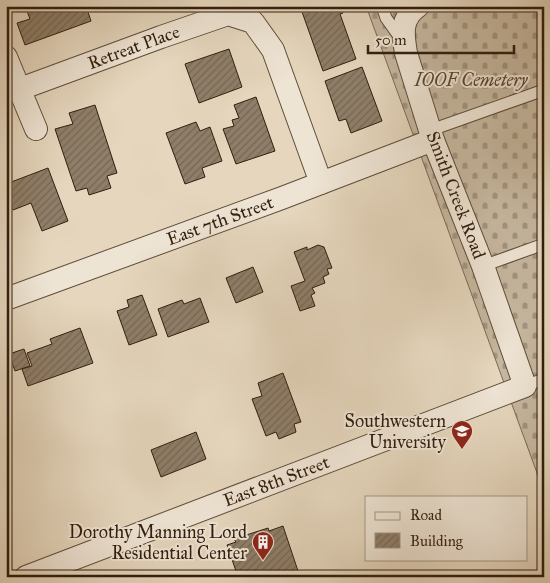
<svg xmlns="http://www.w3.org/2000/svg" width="550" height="583" viewBox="0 0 550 583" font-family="'IM FELL Great Primer',serif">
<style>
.cemetery{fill:url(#cemetery-stones);stroke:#7c6a56}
.building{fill:url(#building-hatch);stroke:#311e0e}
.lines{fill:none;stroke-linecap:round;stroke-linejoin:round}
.lane-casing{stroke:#5e4c3a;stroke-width:13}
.street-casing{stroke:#5e4c3a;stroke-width:24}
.lane{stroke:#eee4d4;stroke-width:11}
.street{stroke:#eee4d4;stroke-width:22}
.labels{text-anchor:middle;stroke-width:4;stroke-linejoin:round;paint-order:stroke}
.street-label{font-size:18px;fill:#311e0e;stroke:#eee4d4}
.park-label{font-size:18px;font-style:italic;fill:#564432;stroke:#eee4d4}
.poi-label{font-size:18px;fill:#311e0e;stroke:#eee4d4;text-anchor:end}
</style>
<defs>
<pattern id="cemetery-stones" width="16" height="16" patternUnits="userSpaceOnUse" patternTransform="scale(1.25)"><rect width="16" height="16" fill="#c6b79f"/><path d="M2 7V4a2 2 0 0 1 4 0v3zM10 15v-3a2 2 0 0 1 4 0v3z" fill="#a19480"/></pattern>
<pattern id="building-hatch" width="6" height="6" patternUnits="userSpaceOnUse" patternTransform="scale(1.25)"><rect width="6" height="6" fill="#8f7e69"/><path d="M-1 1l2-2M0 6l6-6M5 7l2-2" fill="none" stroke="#756755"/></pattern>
</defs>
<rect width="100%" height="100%" fill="#e5d6bd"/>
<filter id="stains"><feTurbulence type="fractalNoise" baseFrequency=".004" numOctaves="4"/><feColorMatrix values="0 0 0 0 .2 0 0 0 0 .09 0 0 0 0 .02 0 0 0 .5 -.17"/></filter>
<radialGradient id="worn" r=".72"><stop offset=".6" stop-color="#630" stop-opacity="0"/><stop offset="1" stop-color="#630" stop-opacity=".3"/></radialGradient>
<polygon class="cemetery" points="366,6 544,6 544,492"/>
<g class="building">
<polygon points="25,6 86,6 91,21 25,45 17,23 30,19"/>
<polygon points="308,6 341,6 343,13 340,14 356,59 323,71 301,9"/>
<polygon points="229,49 242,87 199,103 185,64"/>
<polygon points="362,67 382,121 351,133 346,119 339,121 325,81"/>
<polygon points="256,97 275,151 236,164 223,129 234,126 232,120 239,118 234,105"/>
<polygon points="95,105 117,173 107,176 111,188 89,195 87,188 76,191 55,129 73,124 69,113"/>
<polygon points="196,122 200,131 210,127 222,161 202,168 205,177 185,184 166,133"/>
<polygon points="48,168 68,221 42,231 31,203 13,210 6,194 6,184"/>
<polygon points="318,245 324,247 332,268 327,269 329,274 323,277 325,283 312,288 315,293 311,295 315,306 300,311 291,286 305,281 294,252 307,247 307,250"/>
<polygon points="253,267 263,292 236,303 226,278"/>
<polygon points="142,295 157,335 129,345 117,311 129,307 127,300"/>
<polygon points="200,298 209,322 168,337 158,309 182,300 184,304"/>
<polygon points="80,328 93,363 28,386 22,369 32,366 27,353 52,344 50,339"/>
<polygon points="24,349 30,366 15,371 9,354"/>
<polygon points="283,373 301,422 294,424 296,432 279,439 276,432 266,436 252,399 262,396 258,383"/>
<polygon points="196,432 206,459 161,477 151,450"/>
<polygon points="283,526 300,577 238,577 227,545 236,542 234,539 268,528 269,531"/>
</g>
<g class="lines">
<g class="lane-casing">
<g id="lane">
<polyline points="382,6 386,18 401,39"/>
<polyline points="431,130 544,90"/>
<polyline points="483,266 544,244"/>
<polyline points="525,386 544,379"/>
</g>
</g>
<g class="street-casing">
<g id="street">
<polyline points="6,57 36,129"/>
<path id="s1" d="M20,89L161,37L228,14L253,22L273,50L321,183"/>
<path id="s2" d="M6,299L282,198L433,140"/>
<path id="s3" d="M26,577L525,386L483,266L433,140L406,53C403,35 400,18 418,6"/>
</g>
</g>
<use href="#lane" class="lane"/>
<use href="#street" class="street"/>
</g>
<defs>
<g id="university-pin" transform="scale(1.125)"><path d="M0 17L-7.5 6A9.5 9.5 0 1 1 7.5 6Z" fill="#8f2418" stroke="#eee4d4"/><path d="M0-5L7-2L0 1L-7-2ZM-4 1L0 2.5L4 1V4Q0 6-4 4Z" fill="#fff"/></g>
<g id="building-pin" transform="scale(1.125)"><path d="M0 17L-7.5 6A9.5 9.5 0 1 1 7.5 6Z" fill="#8f2418" stroke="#eee4d4"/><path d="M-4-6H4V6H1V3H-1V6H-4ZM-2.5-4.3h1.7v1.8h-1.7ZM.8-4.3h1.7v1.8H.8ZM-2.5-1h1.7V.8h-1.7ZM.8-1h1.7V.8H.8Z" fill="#fff"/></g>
</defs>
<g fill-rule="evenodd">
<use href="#university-pin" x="462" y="431"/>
<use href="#building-pin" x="263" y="542"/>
</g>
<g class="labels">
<g class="street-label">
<text dy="6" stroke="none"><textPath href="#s1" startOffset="121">Retreat Place</textPath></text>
<text transform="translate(456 195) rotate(69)" y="6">Smith Creek Road</text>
<text dy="6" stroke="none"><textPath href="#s2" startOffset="228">East 7th Street</textPath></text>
<text dy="6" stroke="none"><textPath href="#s3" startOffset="268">East 8th Street</textPath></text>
</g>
<g class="park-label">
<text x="471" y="86">IOOF Cemetery</text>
</g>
<g class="poi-label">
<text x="446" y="427">Southwestern<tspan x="446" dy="21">University</tspan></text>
<text x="247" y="538">Dorothy Manning Lord<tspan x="247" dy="21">Residential Center</tspan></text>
</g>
</g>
<rect width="550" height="583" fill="none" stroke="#e5d6bd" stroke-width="25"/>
<rect x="8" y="8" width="535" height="568" fill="none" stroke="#311e0e" stroke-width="2.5"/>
<rect x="12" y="12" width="525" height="558" fill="none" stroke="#311e0e"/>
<rect x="365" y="496" width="162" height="65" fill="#eee4d4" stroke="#a29585"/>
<rect x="375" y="512" width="25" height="8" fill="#eee4d4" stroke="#a29585"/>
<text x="410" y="520" font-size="15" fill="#311e0e">Road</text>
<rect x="375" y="533" width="25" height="15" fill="url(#building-hatch)" stroke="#a29585"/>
<text x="410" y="546" font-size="15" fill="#311e0e">Building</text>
<path d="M368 45v8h146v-8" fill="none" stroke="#311e0e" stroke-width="2.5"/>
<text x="375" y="45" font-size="15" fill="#311e0e" stroke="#eee4d4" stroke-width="4" paint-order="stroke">50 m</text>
<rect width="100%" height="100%" filter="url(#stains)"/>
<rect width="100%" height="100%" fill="url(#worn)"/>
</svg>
